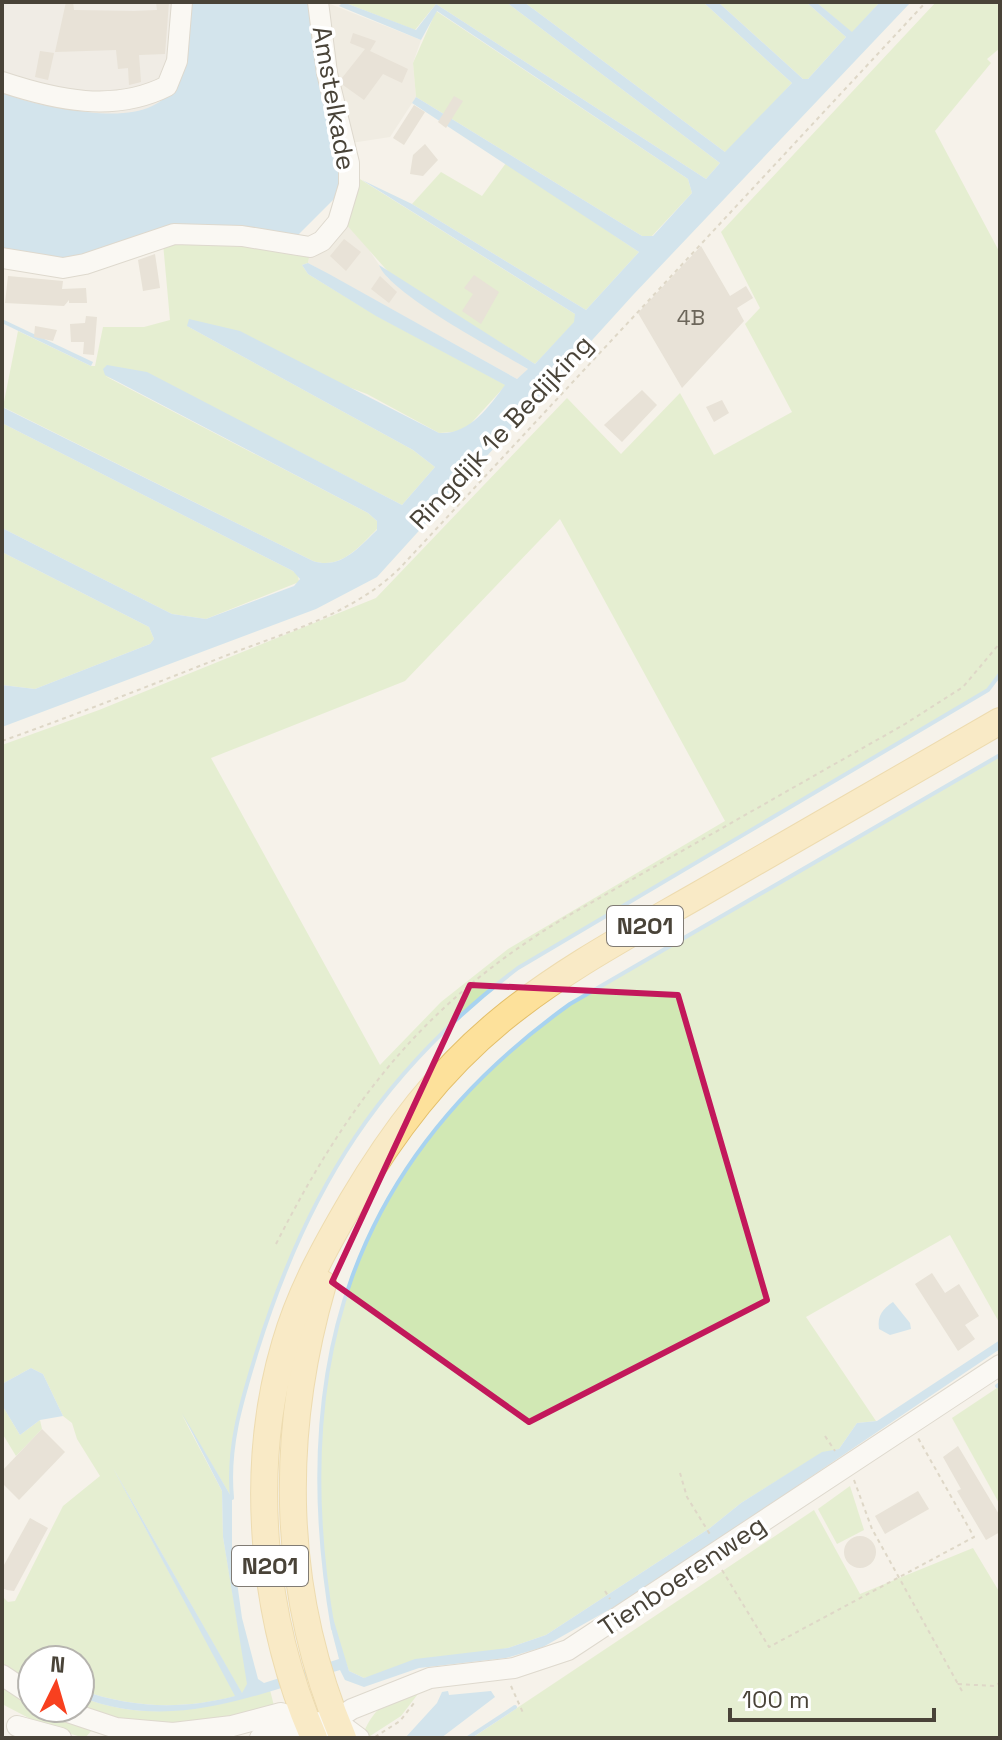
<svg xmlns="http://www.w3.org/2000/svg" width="1002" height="1740" viewBox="0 0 1002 1740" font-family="'Space Grotesk',sans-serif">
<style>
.residential{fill:#e9e4d9}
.industrial{fill:#e8e4df}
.green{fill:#d1e8b4;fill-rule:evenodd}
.water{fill:#a8d3f0}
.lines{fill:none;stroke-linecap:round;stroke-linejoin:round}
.stream{stroke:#a8d3f0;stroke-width:4}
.building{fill:#d7cec0}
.minor-casing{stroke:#c1baad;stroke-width:22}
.major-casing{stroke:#e3bf6a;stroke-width:28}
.path{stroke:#c2b69e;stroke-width:2;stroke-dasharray:4 4;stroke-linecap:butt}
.minor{stroke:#fff;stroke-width:20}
.major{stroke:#fde19b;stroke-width:26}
.marked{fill:none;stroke:#c2185b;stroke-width:6;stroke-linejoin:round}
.labels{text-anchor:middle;stroke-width:7;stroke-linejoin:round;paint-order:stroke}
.number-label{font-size:22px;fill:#6c665a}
.shield{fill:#fff;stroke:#807b74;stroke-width:2}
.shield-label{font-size:24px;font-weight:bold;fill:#494338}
.street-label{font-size:26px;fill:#494338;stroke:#fff}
</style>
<rect width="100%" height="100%" fill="#f5f2ea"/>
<g class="residential">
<polygon points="325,2 421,40 413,63 416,97 390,137 351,143 332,77"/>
<polygon points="344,222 365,244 388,278 419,302 529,370 517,379 308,263 310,252"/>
</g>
<polygon class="industrial" points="2,2 194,2 191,64 167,101 149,112 125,116 39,109 2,97"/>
<g class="green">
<polygon points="343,2 506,2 720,163 706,179 436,4 415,30"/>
<polygon points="524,2 703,2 792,83 729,152 725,152"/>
<polygon points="718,2 806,2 846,37 808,79 803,79"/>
<polygon points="816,2 880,2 852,33"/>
<path d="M936,2H1000V48L987,59L991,63L935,131L1000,253V674L988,690L518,968C381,1072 308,1187 257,1351C242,1400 227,1446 232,1498L182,1415L222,1491L223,1537L248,1684L242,1694L113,1468L236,1696C181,1710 134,1708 80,1690V1660H32V1688L2,1665V1596L8,1602L15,1601L63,1506L100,1476L77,1439L72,1423L63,1416L43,1374L31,1368L2,1384V745L99,710L376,598L567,398L621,454L680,393L714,455L792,412L745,324L760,308L721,232ZM560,519L725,821L508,949L441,1002L380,1065L211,758L405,681Z"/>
<polygon points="436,11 688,179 692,193 652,236 642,236 416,97 413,63"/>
<polygon points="506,163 639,252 586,310 412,204 441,172 482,196"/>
<polygon points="355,176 575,314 575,322 535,364 392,276 344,222"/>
<path d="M176,239L310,252L308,263L302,265L308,274L377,316L506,385L464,431L439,433L367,394L187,326L413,450L435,467L402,505L292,448L105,376L368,513L377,521V529C359,547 341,570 313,561L3,407L18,331L91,366H95L103,327H144L170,320L163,243Z"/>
<polygon points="2,423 293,571 298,575 299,582 206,619 172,614 2,528"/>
<polygon points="2,552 149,627 154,639 150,644 35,689 2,685"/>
<path d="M1000,755V1324L950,1235L806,1317L876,1421L857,1423L839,1449L822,1453L741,1503L710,1528L546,1635L508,1648L364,1678L349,1671C325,1608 318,1542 319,1475C321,1271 405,1121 570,1004Z"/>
<polygon points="1000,1386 1000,1505 952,1418"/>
<polygon points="2,1405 20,1435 40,1420 42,1429 16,1456 2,1433"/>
<polygon points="850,1486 864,1530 837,1544 818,1509"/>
<polygon points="814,1510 860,1594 973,1548 1000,1593 1000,1738 472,1738"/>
<polygon points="2,1686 32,1708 92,1730 85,1738 46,1727 2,1704"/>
<path d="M270,1690L274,1706C202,1726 152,1730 80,1708V1697C151,1723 201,1709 270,1690Z"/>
<path d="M421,1690L401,1716L367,1738L363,1734C377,1702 389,1701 421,1690Z"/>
</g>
<g class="water">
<path d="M191,2H310L342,175L336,197L296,237L247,231L72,261L2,252V92C28,104 58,108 87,112C175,122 190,82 191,2Z"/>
<path d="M343,2L416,30L436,4L706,179L720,163L506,2H524L725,152L792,83L703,2H718L803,79H808L846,37L806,2H816L852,32L880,2H911L633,295L377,577L316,609L2,727V685L35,689L150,644L154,639L149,627L2,552V528L172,614L206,619L294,586L300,579L293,571L2,423V407L313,561C341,570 359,547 377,530V521L368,513L105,375L103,369L107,365L147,372L402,505L435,467L413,450L187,326L189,319L240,331L439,433C469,435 489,407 505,385L376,316L308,274L302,265L308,263L329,274L517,379L528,369C498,351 389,293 379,265L535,364L574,322L575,314L362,180L412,204L586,310L639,252L412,103L416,97L642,236H653L692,193L688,179L437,11L421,40L339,6Z"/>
<polygon points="2,319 93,362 91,366 2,323"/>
<path d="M893,1302L910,1323L911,1329L890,1335L879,1329C877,1315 883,1309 893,1302Z"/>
<path d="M1000,1340V1349L707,1547L621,1603L543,1647L506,1658L419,1668L364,1687L345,1680L340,1670C250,1696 174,1732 80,1697V1690C134,1708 181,1710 235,1696L113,1468L242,1693L247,1684L223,1537L222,1491L182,1413L232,1498V1546L242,1618L258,1679L264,1683L339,1659L332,1632L333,1618L349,1671L364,1678L415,1659L508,1648L546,1635L710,1528L741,1503L822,1452L839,1449L857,1423L877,1421Z"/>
<polygon points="31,1368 43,1374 63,1416 40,1420 20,1435 2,1405 2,1384"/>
<polygon points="448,1691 449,1695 491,1691 495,1697 441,1738 405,1738 437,1703 442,1692"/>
</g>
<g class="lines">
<g class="stream">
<polyline points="997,1386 1000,1384"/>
<path d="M232,1498C227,1446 242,1400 257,1351C308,1187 381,1072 518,968L988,690L1000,674"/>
<path d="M333,1629C288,1368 349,1162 570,1004L1000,755"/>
<polyline points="468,1738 515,1707"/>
</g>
</g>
<g class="building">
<polygon points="66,2 73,2 74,10 134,11 157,10 156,2 169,2 165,54 139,55 141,82 129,85 128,68 118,69 116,50 55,52"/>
<polygon points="353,33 376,41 370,51 408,69 402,83 383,74 364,100 343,85 342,78 365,49 350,43"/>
<polygon points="40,51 54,53 48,80 35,77"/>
<polygon points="454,96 463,101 446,128 438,122"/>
<polygon points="414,105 425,112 404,145 393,138"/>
<polygon points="425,144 438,160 423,176 410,174 413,155"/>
<polygon points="344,239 361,252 346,271 330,256"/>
<polygon points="701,246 730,296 746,286 753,298 737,308 744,321 682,388 638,313"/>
<polygon points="155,254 160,288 143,291 138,260"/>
<polygon points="474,275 499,292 481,324 462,311 473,294 464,288"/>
<polygon points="8,276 63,281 62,289 86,288 87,303 69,303 69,300 64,306 5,303"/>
<polygon points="380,276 397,292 389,303 371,289"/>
<polygon points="86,316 97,317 94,355 83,354 84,342 71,342 70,324 85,323"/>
<polygon points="35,326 57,330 53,341 34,337"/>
<polygon points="642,390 657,405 622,442 604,425"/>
<polygon points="722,400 729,413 714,422 706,407"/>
<polygon points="932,1273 945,1293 959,1284 979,1316 965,1325 975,1339 958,1351 915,1284"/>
<polygon points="42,1429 65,1452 19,1500 2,1483 2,1471"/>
<polygon points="958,1446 1000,1516 1000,1532 986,1540 957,1491 961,1489 943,1457"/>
<polygon points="918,1491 929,1509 885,1534 875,1516"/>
<polygon points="30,1518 48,1528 14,1591 7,1590 2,1588 4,1565"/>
<circle cx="860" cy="1552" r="16"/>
</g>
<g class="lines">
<g class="minor-casing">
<g id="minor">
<path d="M2,82C56,100 114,113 167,86L177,61L182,2"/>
<polyline points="2,258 63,268 85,264 174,234 242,236 310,247 322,241 338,222 349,185 349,163 327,73 318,2"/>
<polyline points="2,1675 32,1695"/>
<polyline points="56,1708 116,1728 173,1733 232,1726 281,1713 308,1723"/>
<polyline points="17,1726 61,1738"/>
<polyline points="260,1738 308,1723 336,1721 359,1738"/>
<polyline points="308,1738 352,1709 430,1678 514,1668 568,1650 1000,1365"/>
</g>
</g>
<g class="major-casing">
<g id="major">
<path d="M323,1284C279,1436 281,1591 343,1738"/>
<path d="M314,1738C262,1619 248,1469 285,1344C300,1292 325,1247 352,1201C393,1132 439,1071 501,1020C562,970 632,933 700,894C800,836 900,779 1000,721"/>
</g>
</g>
<g class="path">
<path d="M2,741C78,714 151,685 225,656C286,632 351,615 399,569L926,2"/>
<path d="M276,1244C350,1099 425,1002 566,917L905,724L963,687L1000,643"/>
<polyline points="825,1436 835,1451"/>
<polyline points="680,1473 687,1497 711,1536"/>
<polyline points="854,1480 872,1529 958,1684"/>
<polyline points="722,1570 769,1647 974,1537 918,1438"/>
<polyline points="605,1591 610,1599"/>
<polyline points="511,1686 524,1715"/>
<polyline points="962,1691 958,1684 994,1686 1000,1683"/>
<polyline points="375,1737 400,1721 414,1703"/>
</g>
<use href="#minor" class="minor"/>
<use href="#major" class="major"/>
</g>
<path d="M0 0H1002V1740H0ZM470,985L678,995L767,1300L529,1422L332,1282Z" fill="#f5f2ea" fill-opacity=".55" fill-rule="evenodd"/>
<path class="marked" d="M470,985L678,995L767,1300L529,1422L332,1282Z"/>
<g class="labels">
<g class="number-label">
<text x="691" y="325">4B</text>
</g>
<g class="shield">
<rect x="607" y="906" width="76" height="40" rx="6"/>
<rect x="232" y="1546" width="76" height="40" rx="6"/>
</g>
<g class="shield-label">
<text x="645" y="934">N201</text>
<text x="270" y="1574">N201</text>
</g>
<g class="street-label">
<text transform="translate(334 98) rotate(80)" y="9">Amstelkade</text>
<text transform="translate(501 432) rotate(-47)" y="9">Ringdijk 1e Bedijking</text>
<text transform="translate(682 1576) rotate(-34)" y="9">Tienboerenweg</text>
</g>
</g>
<rect width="1002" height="1740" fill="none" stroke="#494338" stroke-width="8"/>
<g transform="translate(56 1684) rotate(5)"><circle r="38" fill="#ffffff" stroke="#b6b4af" stroke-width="2"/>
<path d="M0-6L14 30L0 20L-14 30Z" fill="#f8401f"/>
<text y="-12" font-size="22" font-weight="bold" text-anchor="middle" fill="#494338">N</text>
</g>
<path d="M730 1708v12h204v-12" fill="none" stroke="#494338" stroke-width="4"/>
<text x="742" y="1708" font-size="24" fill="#494338" stroke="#ffffff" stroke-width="6" paint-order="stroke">100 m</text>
</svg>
